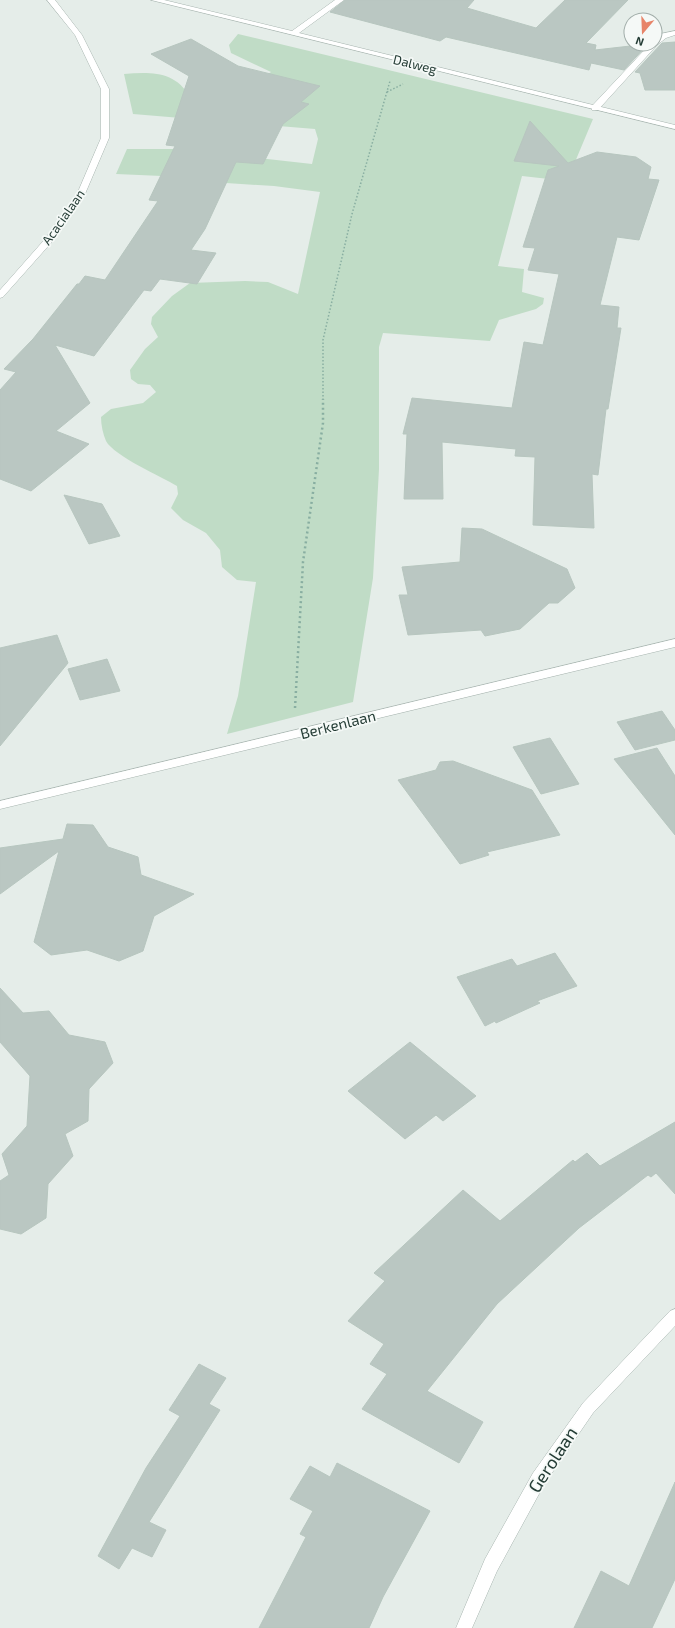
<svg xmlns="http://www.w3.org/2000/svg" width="675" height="1628" viewBox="0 0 675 1628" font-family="'Exo 2',sans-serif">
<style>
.green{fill:#c0dcc6}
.building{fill:#bac7c2;stroke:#b7c6bf}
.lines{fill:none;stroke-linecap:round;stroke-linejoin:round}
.service-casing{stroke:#a8b5b0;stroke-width:1}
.minor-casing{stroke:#a8b5b0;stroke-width:1}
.path-far1{stroke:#88aea1;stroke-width:1.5;stroke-dasharray:1.5 2;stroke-linecap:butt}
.path{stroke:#88aea1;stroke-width:2.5;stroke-dasharray:2 3;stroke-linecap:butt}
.service{fill:#fff;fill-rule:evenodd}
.minor{fill:#fff;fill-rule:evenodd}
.labels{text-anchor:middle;stroke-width:3.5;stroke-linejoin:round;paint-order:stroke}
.far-street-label{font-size:13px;fill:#253d36;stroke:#f5f9f7}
.street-label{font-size:15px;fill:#253d36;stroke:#f5f9f7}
.near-street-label{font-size:18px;fill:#253d36;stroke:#f5f9f7}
</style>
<rect width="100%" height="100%" fill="#e5ede9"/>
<path class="green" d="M238,34L593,119L567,181L522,176L498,266L524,269L522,292L544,298L543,304L536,309L499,320L490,341L383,333L379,347V469L373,578L353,702L227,734L238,696L256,582L237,580L222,567L220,550L206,533L183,520L171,508L178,494L177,486C162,477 114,456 106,441C103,434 101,425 101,417L111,409L143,403L156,392L150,385L138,384L131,379L130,370L145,349L158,337L151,324L152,317L172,296L190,283L245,281L268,282L298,294L320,192L274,186L226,183L185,177L116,174L127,149H179L312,164L318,139L315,129L133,114L124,74C151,72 175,71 190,97L236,98L271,72L231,53L229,45Z"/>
<g class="building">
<polygon points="345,0 474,0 467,8 536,28 565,0 628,0 586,43 596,45 595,50 648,44 624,70 591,63 589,70 446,37 440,41 330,12"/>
<polygon points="191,39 238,66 320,86 301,102 309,104 283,124 263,164 236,162 205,229 191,250 216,253 197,284 160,279 151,291 144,290 94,356 55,345 90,403 56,431 89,444 31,491 0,479 0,390 16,372 4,369 33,339 77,284 79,284 85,276 105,280 158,201 149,200 175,146 166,145 189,76 151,54"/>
<polygon points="675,42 675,90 645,90 640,73 635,72 662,43"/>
<polygon points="530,121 568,163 597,152 636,157 651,167 648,179 659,180 639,240 617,237 600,305 619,307 617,328 621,328 608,409 606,409 598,475 592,474 594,528 533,525 535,457 515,456 516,449 442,442 443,499 404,499 407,434 403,434 412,398 512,408 524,342 543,345 559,274 528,270 535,248 523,247 548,170 559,166 514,161"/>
<polygon points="64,495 102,504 120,536 89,544"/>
<polygon points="462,528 482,529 567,569 575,588 558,603 549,603 520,629 485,636 481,630 408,635 399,595 408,595 402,567 460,562"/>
<polygon points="57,635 68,663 0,746 0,648"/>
<polygon points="107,659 120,691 80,700 68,669"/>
<polygon points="662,711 675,730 675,740 635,750 617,722"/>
<polygon points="550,738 579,784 541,794 513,747"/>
<polygon points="657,748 675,776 675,835 614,759"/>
<polygon points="453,761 532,790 560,835 487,852 489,855 460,864 398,780 436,770 440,762"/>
<polygon points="67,824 93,825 108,847 138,857 141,875 194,894 154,916 143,951 119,961 87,950 51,955 34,942 59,851 0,894 0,848 63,839"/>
<polygon points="555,953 577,986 537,1001 540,1003 496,1023 495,1021 485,1026 457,977 512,959 517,966"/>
<polygon points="0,988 23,1013 49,1011 69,1035 105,1042 113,1063 89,1089 88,1121 65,1134 73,1156 48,1184 46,1218 21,1234 0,1229 0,1181 9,1175 2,1154 27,1126 30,1076 0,1042"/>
<polygon points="410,1042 476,1096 443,1121 436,1115 405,1139 348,1091"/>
<polygon points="675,1122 675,1194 656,1173 651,1177 648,1175 579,1228 497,1304 427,1391 483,1422 459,1463 362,1409 387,1374 370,1364 384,1344 348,1321 385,1281 374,1273 463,1190 500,1221 573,1160 575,1162 587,1153 600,1166"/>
<polygon points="199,1364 226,1378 209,1404 220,1410 149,1522 166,1530 152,1557 132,1548 119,1569 98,1556 146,1468 180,1416 169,1410"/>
<polygon points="337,1463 430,1511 383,1597 369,1628 259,1628 306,1537 300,1534 313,1511 290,1499 310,1466 330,1477"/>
<polygon points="675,1482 675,1579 652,1628 574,1628 601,1571 629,1586"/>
</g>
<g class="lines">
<g class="service-casing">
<polygon id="service" points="675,31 675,35 666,38 657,45 598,110 592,110 592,106 650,44 655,44 655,39 660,34"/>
</g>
<g class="minor-casing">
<g id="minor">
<polygon points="47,0 55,0 82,35 109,89 109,138 85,194 51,243 3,297 0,298 0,290 45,239 77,194 101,138 101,89 75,35"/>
<polygon points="151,0 164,0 292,31 335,0 344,0 299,33 675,125 675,129"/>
<polygon points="675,639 675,647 0,809 0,801"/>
<polygon points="675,1309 675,1326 593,1413 545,1483 497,1571 472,1628 456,1628 485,1559 533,1473 583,1403 670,1311"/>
</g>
</g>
<g class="path-far1">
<polyline points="387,92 403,84"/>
<polyline points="323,400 323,340 352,214 390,81"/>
</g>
<polyline class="path" points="295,708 303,562 323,423 323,399"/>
<use href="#service" class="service"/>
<use href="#minor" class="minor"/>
</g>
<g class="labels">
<g class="far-street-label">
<text transform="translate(415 64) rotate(14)" y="5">Dalweg</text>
<text transform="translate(63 217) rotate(-55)" y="5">Acacialaan</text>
</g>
<g class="street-label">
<text transform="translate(338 725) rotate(-14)" y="5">Berkenlaan</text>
</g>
<g class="near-street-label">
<text transform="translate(553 1460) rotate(-57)" y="6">Gerolaan</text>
</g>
</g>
<g transform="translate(643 32) rotate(199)"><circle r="19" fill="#f5f9f7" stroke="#a2aeaa"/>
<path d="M0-3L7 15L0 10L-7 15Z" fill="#e78469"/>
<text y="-6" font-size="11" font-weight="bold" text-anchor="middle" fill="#253d36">N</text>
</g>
</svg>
